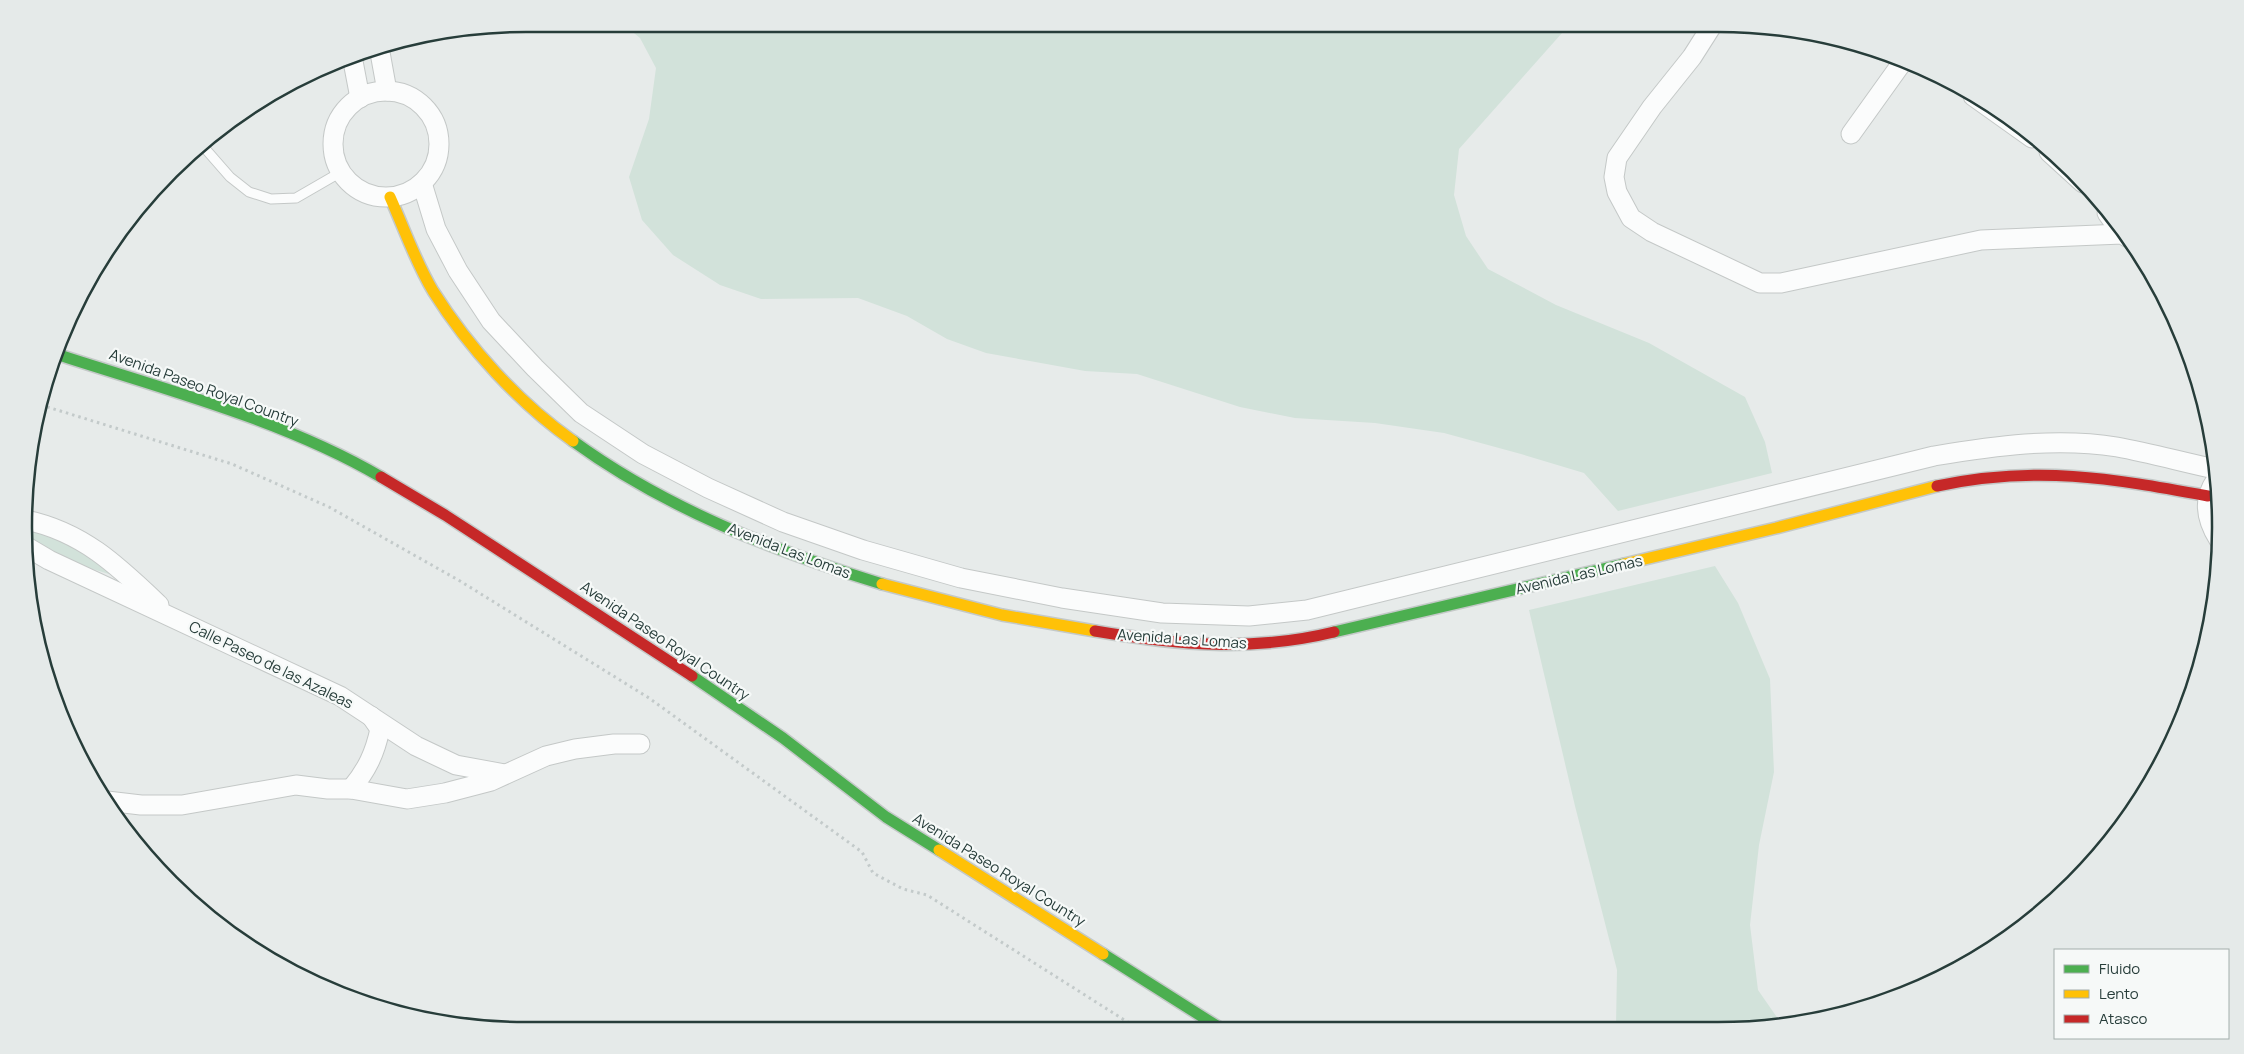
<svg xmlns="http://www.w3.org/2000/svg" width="2244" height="1054" viewBox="0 0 2244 1054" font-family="Manrope,sans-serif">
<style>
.green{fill:#d2e2da}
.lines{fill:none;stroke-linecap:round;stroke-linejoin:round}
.lane-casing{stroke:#c4c8c7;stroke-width:11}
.street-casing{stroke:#c4c8c7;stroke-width:21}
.fast-casing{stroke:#c4c9c8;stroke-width:14}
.slow-casing{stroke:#c4c9c8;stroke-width:14}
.jam-casing{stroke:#c4c9c8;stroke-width:14}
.path{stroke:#c3caca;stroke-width:3;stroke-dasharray:2.5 4;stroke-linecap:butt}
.lane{stroke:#fbfcfc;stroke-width:9}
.street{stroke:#fbfcfc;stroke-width:19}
.fast{stroke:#4caf50;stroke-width:11}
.slow{stroke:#ffc107;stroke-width:11}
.jam{stroke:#c62828;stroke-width:11}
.labels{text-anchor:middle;stroke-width:4.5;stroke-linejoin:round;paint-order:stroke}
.street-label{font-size:15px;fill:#273d3a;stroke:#f6f9f8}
.rim{fill:none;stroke:#273d3a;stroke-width:2.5}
</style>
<rect width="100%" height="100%" fill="#e7ebea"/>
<g class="green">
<polygon points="623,24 1570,24 1459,149 1454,195 1466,236 1488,269 1556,305 1649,343 1745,397 1765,442 1772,473 1618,511 1584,473 1521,454 1444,433 1375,423 1295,418 1240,407 1137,374 1085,371 986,353 947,339 907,316 858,298 761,299 720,285 673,255 642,220 629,177 649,119 656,68 640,38"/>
<polygon points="26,527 65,540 112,571 109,574 82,566 26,537"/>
<polygon points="1715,566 1738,603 1770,679 1774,772 1759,845 1750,925 1758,990 1783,1026 1616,1026 1617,970 1575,806 1529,610"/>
</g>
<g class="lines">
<g class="lane-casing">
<polyline id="lane" points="202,145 230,177 249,192 271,199 296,198 341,172"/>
</g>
<g class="street-casing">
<g id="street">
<polyline points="1713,24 1692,57 1652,107 1617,158 1614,177 1617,192 1631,218 1652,232 1760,283 1781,283 1981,240 2122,234 2127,237"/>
<polyline points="379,47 387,91"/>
<polyline points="352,56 360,98"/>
<circle cx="386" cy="144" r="53"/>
<polyline points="1973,96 2032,138"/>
<polyline points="1851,134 1904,60"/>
<polyline points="2049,152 2083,183"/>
<path d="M422,183L436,229L458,271L491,321L535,368L581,413L643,454L708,488L783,522L863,550L961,578L1062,598L1162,613L1249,616L1307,610L1934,456C1994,446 2056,437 2117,447C2150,453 2182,462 2215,469"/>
<polyline points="2107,213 2122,234"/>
<path d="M2216,480C2202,500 2207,521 2219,540"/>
<path d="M26,520C83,532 118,566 159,605"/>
<polyline points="27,547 49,560 340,696 416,746 456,765 505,774"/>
<path d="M351,789C367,770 375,753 380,729L371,716"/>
<polyline points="107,801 141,805 182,805 296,785 328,789 351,789 407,799 445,793 491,781 546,756 575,749 614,744 640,744"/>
</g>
</g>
<g class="fast-casing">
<g id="fast">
<path d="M56,354C163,389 284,420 381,477"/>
<path d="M573,441C665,508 774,551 882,584"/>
<polyline points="1334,632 1624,564"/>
<polyline points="692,676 783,738 886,817 939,850"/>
<polyline points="1103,954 1220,1028"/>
</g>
</g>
<g class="slow-casing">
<g id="slow">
<path d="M390,197C404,228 415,261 433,291C469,348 518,402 573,441"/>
<polyline points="1624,564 1776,528 1937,486"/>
<polyline points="882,584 1002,615 1095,631"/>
<polyline points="939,850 1103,954"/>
</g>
</g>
<g class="jam-casing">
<g id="jam">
<polyline points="381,477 445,515 692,676"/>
<path d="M1937,486C2036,465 2110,478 2208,496"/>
<path d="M1095,631C1178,645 1252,652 1334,632"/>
</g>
</g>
<polyline class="path" points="41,405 232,464 329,507 460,581 649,698 862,852 873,873 903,889 927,895 1137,1028"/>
<use href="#lane" class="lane"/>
<use href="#street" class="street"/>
<use href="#fast" class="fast"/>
<use href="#slow" class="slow"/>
<use href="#jam" class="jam"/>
</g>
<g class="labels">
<g class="street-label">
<text transform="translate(204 388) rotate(20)" y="5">Avenida Paseo Royal Country</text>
<text transform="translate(789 551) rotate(21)" y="5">Avenida Las Lomas</text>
<text transform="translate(1579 575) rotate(-13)" y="5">Avenida Las Lomas</text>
<text transform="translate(1182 639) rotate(4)" y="5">Avenida Las Lomas</text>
<text transform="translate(665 641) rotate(34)" y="5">Avenida Paseo Royal Country</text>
<text transform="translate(271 665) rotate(26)" y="5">Calle Paseo de las Azaleas</text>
<text transform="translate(999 870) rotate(32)" y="5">Avenida Paseo Royal Country</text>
</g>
</g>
<path d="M0 0H2244V1054H0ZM526 32H1718A494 494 0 0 1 2212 526V528A494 494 0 0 1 1718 1022H526A494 494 0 0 1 32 528V526A494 494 0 0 1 526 32Z" fill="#e5eae9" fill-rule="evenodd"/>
<path class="rim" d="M526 32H1718A494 494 0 0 1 2212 526V528A494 494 0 0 1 1718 1022H526A494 494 0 0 1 32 528V526A494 494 0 0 1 526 32Z"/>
<rect x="2054" y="949" width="175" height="90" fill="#f6f9f8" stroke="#a3aeac"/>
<rect x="2064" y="965" width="25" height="8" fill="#4caf50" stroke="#a3aeac"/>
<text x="2099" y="974" font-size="15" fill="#273d3a">Fluido</text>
<rect x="2064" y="990" width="25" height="8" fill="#ffc107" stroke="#a3aeac"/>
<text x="2099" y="999" font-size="15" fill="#273d3a">Lento</text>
<rect x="2064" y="1015" width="25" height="8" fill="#c62828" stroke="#a3aeac"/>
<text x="2099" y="1024" font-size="15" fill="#273d3a">Atasco</text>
</svg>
